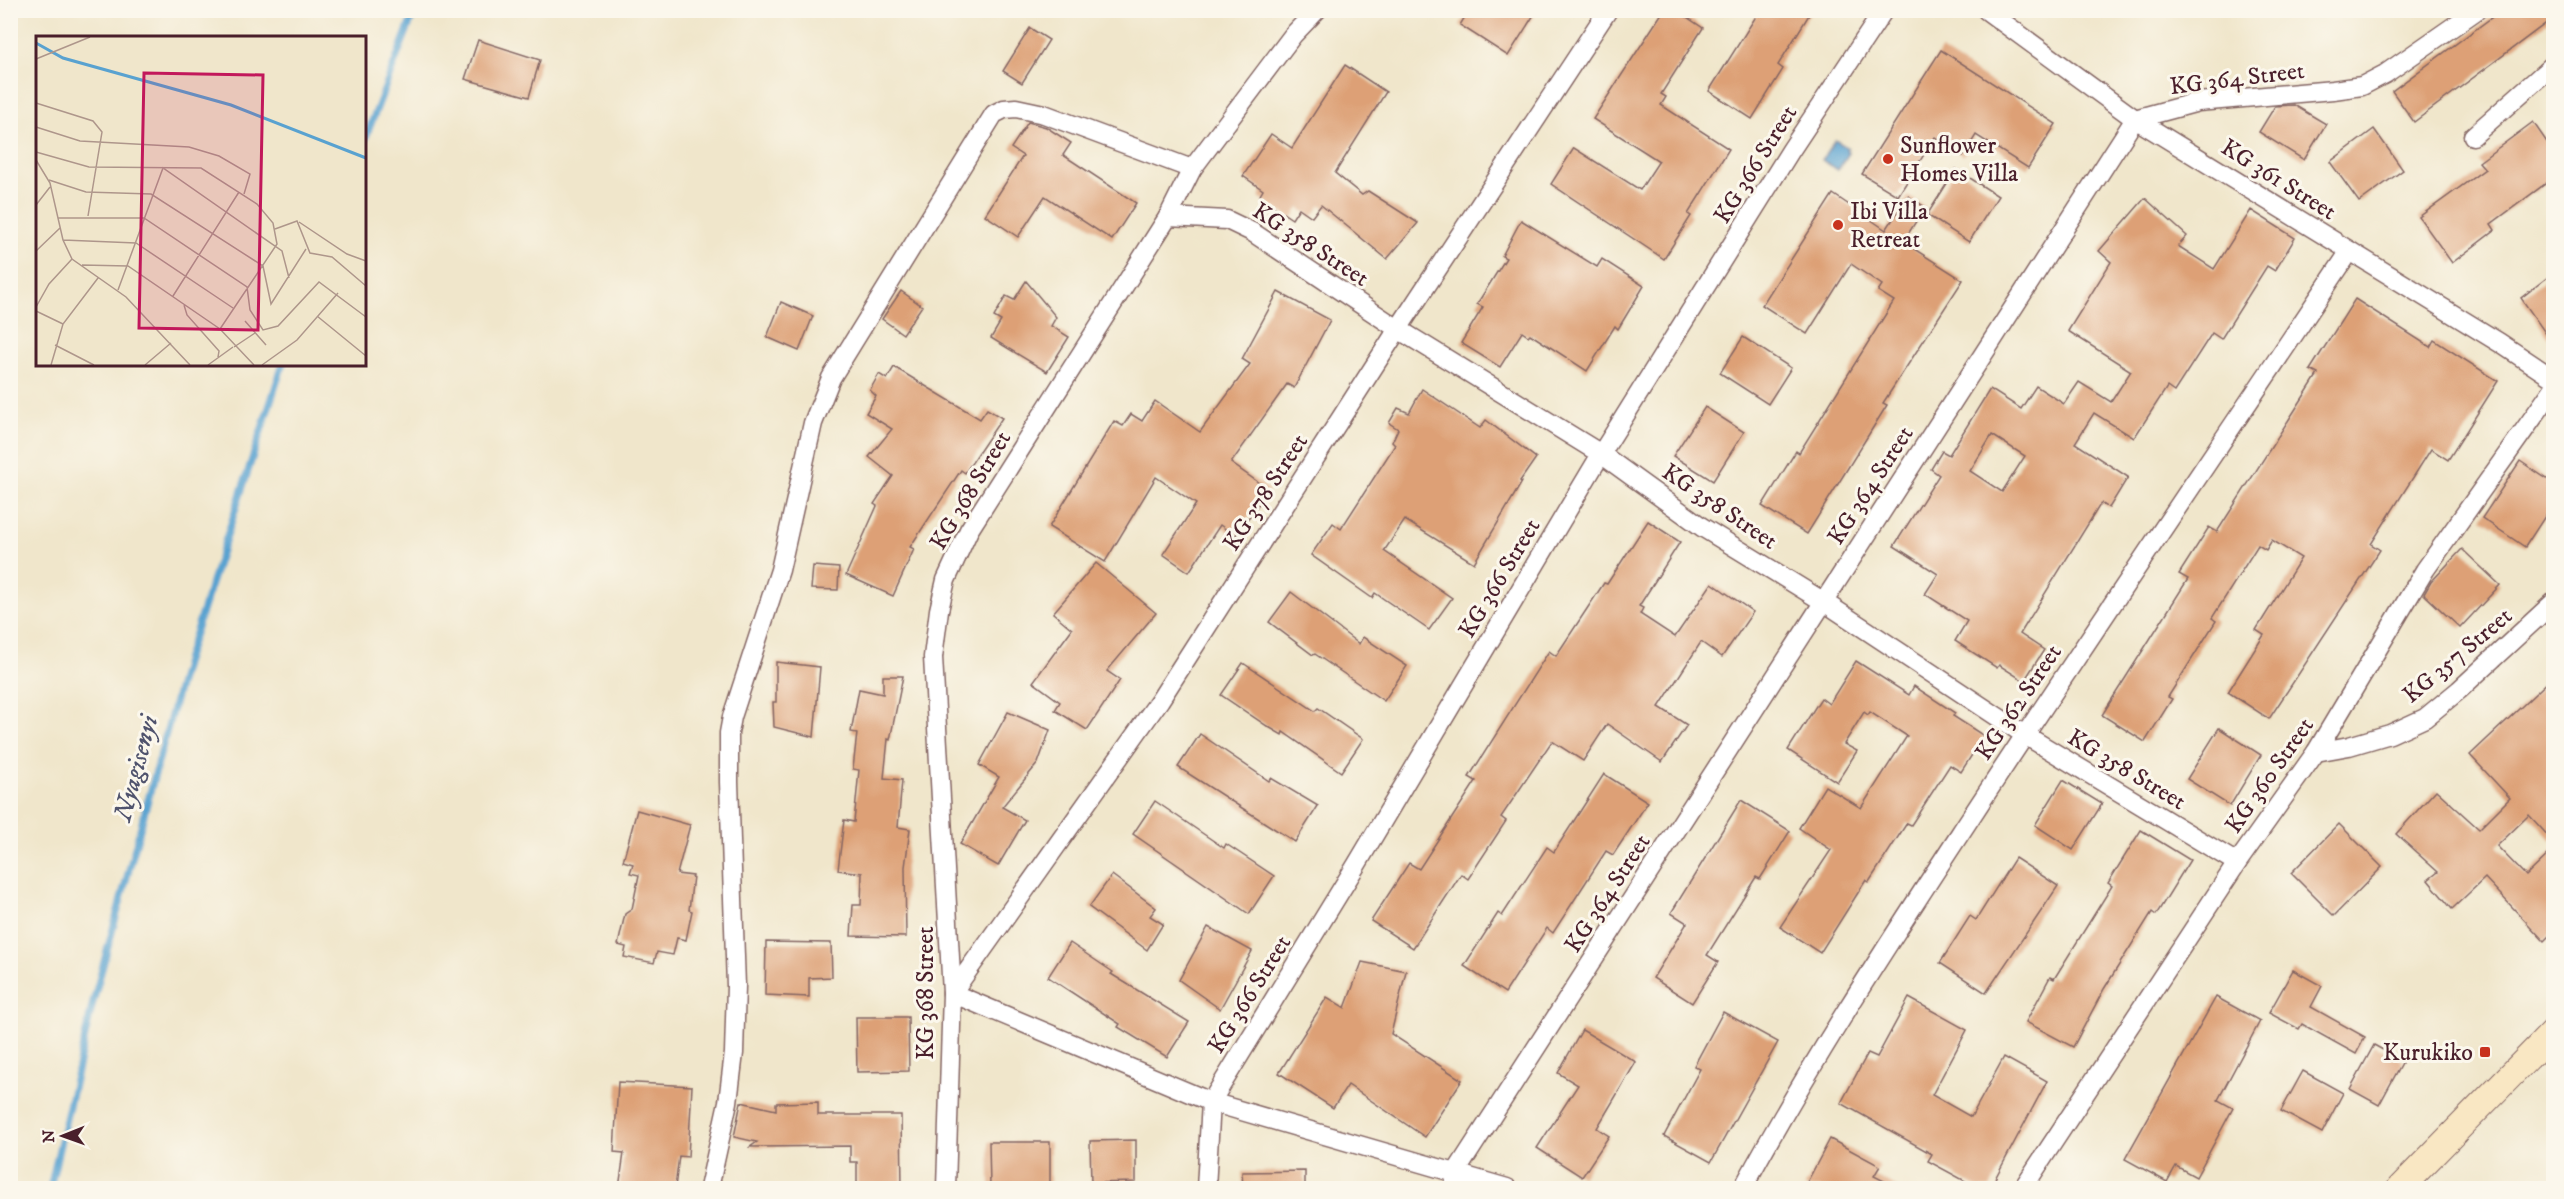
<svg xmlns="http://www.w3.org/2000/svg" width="2564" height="1199" viewBox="0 0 2564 1199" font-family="'IM FELL DW Pica',serif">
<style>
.water{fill:#59a2d0;stroke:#52607e;stroke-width:1.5}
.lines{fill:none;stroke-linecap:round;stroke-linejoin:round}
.stream{stroke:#59a2d0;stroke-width:7}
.building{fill:#dda076;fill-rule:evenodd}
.street-casing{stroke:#846563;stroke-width:21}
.secondary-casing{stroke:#846563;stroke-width:28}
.street{stroke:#fff;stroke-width:18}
.secondary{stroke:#f9e7c3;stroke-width:26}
.poi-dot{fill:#c8321e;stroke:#fbf7ec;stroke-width:2}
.labels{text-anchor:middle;stroke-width:6;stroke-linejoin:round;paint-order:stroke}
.street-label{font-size:24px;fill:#4a1f2b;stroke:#fbf7ec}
.poi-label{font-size:24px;fill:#4a1f2b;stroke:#fbf7ec;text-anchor:start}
.water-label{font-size:26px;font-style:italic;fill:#50536d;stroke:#fbf7ec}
.inset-river{fill:none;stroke:#59a2d0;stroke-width:3}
.inset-road{fill:none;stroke:#ae968b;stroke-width:1.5}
.view{fill:#c2185b;fill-opacity:0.15;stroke:#c2185b;stroke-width:3}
.inset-edge{fill:none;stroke:#4a1f2b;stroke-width:3}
</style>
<rect width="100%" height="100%" fill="#fbf7ec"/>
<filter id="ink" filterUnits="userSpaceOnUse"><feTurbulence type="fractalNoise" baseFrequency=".0167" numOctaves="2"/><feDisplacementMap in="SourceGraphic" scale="12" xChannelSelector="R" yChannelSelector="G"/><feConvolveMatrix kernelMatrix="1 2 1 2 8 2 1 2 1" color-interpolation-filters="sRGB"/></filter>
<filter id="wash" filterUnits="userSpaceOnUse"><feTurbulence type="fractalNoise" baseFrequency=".008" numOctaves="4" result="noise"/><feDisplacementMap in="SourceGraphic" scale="24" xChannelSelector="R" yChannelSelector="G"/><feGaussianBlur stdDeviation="1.35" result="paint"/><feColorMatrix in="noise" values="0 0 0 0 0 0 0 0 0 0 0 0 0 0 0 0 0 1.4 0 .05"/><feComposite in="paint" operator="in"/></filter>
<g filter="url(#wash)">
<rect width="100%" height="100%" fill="#f0e6cb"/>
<polygon class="water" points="1835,140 1848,148 1846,151 1849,153 1838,170 1822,160"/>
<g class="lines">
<g class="stream">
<polyline points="364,142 415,10"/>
<polyline points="50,1188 93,1002 185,664 283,364"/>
</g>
</g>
<g id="blocks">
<g class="building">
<polygon points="1469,10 1537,10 1508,56 1460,25"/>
<polygon points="1664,10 1676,10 1703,28 1661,94 1666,97 1661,105 1729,149 1688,214 1691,216 1664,259 1551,184 1574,148 1640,190 1659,161 1593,119"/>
<polygon points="1760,10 1812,10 1778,65 1783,69 1752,119 1709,91"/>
<polygon points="2502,10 2553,10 2553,18 2414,122 2392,91"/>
<polygon points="1030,28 1049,40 1022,83 1003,71"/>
<polygon points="478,40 540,60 529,97 465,79"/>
<polygon points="1941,50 2056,124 2028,168 1976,135 1963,156 1935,137 1898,196 1862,174"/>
<polygon points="1345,65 1386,92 1335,173 1362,195 1368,191 1418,223 1387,259 1321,205 1312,217 1299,208 1292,219 1259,197 1263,190 1243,176 1271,134 1292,148"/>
<polygon points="2294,105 2326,124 2304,160 2259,132 2275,106"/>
<polygon points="1028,122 1046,127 1071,143 1063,155 1136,203 1112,240 1045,196 1018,237 985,215 1023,156 1011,148"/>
<polygon points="2533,122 2553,151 2553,178 2491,224 2495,230 2452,263 2419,217 2485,169 2479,162"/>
<polygon points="2374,129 2403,170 2359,202 2330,162"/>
<polygon points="1956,169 1998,196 1969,242 1927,215"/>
<polygon points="1833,194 1886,230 1908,196 1925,207 1903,242 1963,280 1883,403 1887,405 1807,534 1762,506 1796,451 1799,453 1894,301 1878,291 1882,285 1851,264 1807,334 1762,305"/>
<path d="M2145,198L2187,236L2178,246L2214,269L2251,210L2295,238L2275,271L2267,266L2221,339L2212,333L2174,392L2167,387L2134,438L2094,413L2075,443L2128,477L2109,508L2101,503L2020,634L2044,650L2024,681L1999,665L1997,668L1955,641L1967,621L1925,594L1938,574L1894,546L1939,475L1931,469L1942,451L1949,455L1990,389L2021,409L2036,386L2064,404L2079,382L2111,402L2131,371L2068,331L2111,262L2099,251ZM1992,435L2025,456L2002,492L1970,471Z"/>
<polygon points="1521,220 1597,267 1602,259 1644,286 1618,329 1615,326 1587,371 1530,334 1528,336 1522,332 1500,367 1461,343 1483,307 1477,304 1506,258 1502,256"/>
<polygon points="2553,273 2553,344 2521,298"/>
<polygon points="1026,281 1056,317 1051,326 1069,337 1047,372 991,338 1001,321 994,317 1006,296 1014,300"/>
<polygon points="901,291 922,306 903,334 882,319"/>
<polygon points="1278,292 1330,320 1294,388 1287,384 1231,463 1269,490 1235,536 1220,525 1189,572 1163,554 1196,504 1156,477 1105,562 1049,527 1114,421 1123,426 1131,414 1142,421 1155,401 1200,432 1250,364 1242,359"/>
<polygon points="2355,299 2430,347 2434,340 2498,381 2448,460 2431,449 2371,544 2380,550 2269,719 2228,692 2264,635 2256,630 2301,558 2272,540 2266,550 2258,545 2212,618 2216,621 2168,697 2172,699 2145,742 2102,715 2188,579 2179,574 2209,527 2217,532 2318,374 2310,370"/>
<polygon points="781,302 813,316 799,351 767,337"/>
<polygon points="1743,337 1791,368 1768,404 1720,373"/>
<polygon points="894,367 980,419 987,409 1002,418 965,473 961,470 910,547 914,549 893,596 846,575 877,506 874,504 893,476 869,457 892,429 866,413 876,396 870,390 879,374 887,379"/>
<polygon points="1422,389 1480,428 1486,420 1536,458 1520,481 1522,482 1474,563 1405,520 1384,551 1452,598 1429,630 1375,593 1372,598 1311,555 1333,523 1341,529 1395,445 1392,442 1398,429 1389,423 1398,408 1409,413"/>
<polygon points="1705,407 1744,432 1713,481 1673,456"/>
<polygon points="2520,461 2553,483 2553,504 2525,547 2482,518"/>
<polygon points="1648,521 1680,542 1639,606 1643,608 1640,614 1675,637 1712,583 1753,612 1722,657 1701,642 1659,707 1687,725 1662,762 1607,724 1583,761 1552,741 1501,817 1506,821 1468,879 1461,874 1413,948 1371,921 1409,863 1419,869 1476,781 1469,777 1549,651 1556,656 1604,583 1607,584"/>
<polygon points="2462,549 2500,585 2460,628 2424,594 2431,582"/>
<polygon points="1096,563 1156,613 1107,671 1120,680 1087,730 1055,710 1060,702 1033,682 1072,629 1053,613"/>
<polygon points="813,566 839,568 838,590 811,589"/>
<polygon points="1291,592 1359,644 1363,637 1407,666 1384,701 1315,654 1313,655 1269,622"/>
<polygon points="1856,661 1909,695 1914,686 1955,713 1953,716 1984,736 1961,772 1950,765 1911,825 1907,823 1869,882 1866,880 1820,953 1780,927 1831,850 1799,828 1825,786 1861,808 1907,736 1870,712 1868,715 1864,712 1844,744 1857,751 1837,782 1788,750 1821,698 1829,704"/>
<polygon points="776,662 820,667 814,737 774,727 773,702 776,702"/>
<polygon points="1243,663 1315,711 1318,708 1363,739 1341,772 1283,732 1282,735 1267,726 1221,695"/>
<polygon points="883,676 903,676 890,740 888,739 884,778 902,780 898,827 910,829 905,867 906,937 851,936 853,905 861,905 862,873 838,870 844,820 854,822 859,770 853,769 857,733 851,732 859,689 883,694"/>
<polygon points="2553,677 2553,841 2529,815 2497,846 2526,876 2553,850 2553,932 2544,941 2485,878 2452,909 2428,880 2438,872 2396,834 2436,790 2479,829 2510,798 2470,755"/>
<polygon points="1008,712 1050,730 1038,763 1002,807 1025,820 998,866 960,844 999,777 979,765"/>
<polygon points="2219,728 2261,755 2230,806 2187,779"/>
<polygon points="1200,734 1269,781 1271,778 1318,806 1295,842 1178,767"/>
<polygon points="1604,774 1648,802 1613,855 1606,851 1553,933 1547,928 1505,993 1464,966 1498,913 1502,916 1547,847 1554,852"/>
<polygon points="2063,780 2102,804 2073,850 2035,825"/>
<polygon points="1741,800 1790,831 1760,879 1756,877 1707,955 1718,962 1692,1003 1653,978 1687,923 1671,913"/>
<polygon points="1155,801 1224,848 1226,844 1274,876 1249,914 1133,834"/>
<polygon points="637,810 690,825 677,874 693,876 689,910 692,911 686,940 677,938 673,955 657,952 654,963 624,957 626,947 618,945 625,914 632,909 639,875 630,873 633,864 623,861"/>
<polygon points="2339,824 2382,867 2334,916 2291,873"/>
<polygon points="2141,830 2190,860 2156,915 2152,912 2104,989 2073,1047 2026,1022 2050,977 2054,979 2112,886 2108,883"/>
<polygon points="2015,858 2058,886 1986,993 1940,963 1970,916 1976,920"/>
<polygon points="1112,875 1156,908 1150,916 1163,924 1147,950 1089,907"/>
<polygon points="1208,927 1252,951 1220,1009 1179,980"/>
<polygon points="766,942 831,943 832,977 809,978 809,997 765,995"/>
<polygon points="1070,943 1113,972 1111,974 1189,1022 1167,1057 1118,1027 1120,1024 1048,977"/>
<polygon points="1362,962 1406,971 1391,1034 1462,1080 1425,1137 1348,1085 1333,1108 1279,1073 1327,997 1345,1008"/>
<polygon points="2293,970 2322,986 2311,1007 2365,1037 2356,1054 2302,1024 2299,1029 2269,1013"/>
<polygon points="2216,997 2260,1021 2218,1100 2233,1108 2196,1177 2176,1166 2167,1182 2125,1159"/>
<polygon points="1909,998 1967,1030 1932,1095 1971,1117 2004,1057 2047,1081 1990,1188 1978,1188 1928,1161 1932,1154 1841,1103 1868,1053 1877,1057"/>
<polygon points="1723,1012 1778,1042 1711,1162 1664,1136 1700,1069 1694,1066"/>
<polygon points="856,1017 908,1017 909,1071 857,1072"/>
<polygon points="1582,1030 1636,1062 1597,1128 1609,1136 1582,1177 1537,1148 1578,1085 1558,1073"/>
<polygon points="2374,1045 2403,1061 2379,1105 2350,1089"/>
<polygon points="2303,1071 2343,1093 2322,1133 2281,1111"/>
<polygon points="618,1082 692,1086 688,1157 679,1156 675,1188 619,1188 624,1153 614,1152"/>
<polygon points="741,1102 776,1110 776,1103 818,1102 818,1115 901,1115 902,1188 857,1188 857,1162 850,1162 850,1146 750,1147 757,1142 734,1137"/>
<polygon points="1830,1139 1880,1166 1874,1176 1898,1188 1804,1188"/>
<polygon points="1136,1140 1136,1182 1091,1183 1090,1141"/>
<polygon points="989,1142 1050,1142 1050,1187 990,1188"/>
<polygon points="1305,1171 1305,1188 1243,1188 1242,1172"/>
</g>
</g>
</g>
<g filter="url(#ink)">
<use href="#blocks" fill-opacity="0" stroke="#846563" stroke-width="1.5"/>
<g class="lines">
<g class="street-casing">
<g id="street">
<polyline points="1986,10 2135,119 2500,343 2554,379"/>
<polyline points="2473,136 2554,64"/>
<polyline points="1168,217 1227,220 1252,232 1398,329 1601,454 1702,527 1824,602 2025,735 2237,863"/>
<polyline points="2316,752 2349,746 2390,734 2425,718 2459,690 2554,602"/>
<polyline points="709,1188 728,1102 734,1053 736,986 729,782 729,733 732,717 780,570 813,423 831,378 994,114 1004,109 1016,108 1044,114 1192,169"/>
<polyline points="946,1188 952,993 933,657 939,610 946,580 969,530 1168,217 1192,169 1293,35 1317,10"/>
<polyline points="1206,1188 1211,1102 1357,864 1601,454 1791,150 1884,10"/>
<polyline points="1454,1188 1456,1172 2135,119 2198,102 2333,90 2362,86 2385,74 2477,10"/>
<polyline points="1507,1188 1211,1102 952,993 1160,700 1398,329 1608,10"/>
<path d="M1743,1188C1811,1061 1890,941 1969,820C2094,629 2223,441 2350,251"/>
<polyline points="2023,1188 2237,863 2316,752 2425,570 2554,388"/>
</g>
</g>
<g class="secondary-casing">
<polyline id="secondary" points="2400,1188 2554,1031"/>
</g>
<use href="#street" class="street"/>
<use href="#secondary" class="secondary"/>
</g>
</g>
<g class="poi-dot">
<circle cx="1888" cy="159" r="6"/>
<circle cx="1838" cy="225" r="6"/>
<rect x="2479" y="1046" width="12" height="12" rx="3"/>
</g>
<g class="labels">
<g class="street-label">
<text transform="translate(2237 78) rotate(-7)" y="8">KG 364 Street</text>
<text transform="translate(1755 164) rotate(-58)" y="8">KG 366 Street</text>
<text transform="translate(2279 179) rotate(32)" y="8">KG 361 Street</text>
<text transform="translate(1311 244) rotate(33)" y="8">KG 358 Street</text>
<text transform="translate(1870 485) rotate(-57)" y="8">KG 364 Street</text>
<text transform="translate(970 490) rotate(-59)" y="8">KG 368 Street</text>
<text transform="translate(1265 492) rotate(-57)" y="8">KG 378 Street</text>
<text transform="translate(1720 506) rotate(34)" y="8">KG 358 Street</text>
<text transform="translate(1499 578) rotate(-59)" y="8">KG 366 Street</text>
<text transform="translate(2457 655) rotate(-40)" y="8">KG 357 Street</text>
<text transform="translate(2018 702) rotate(-56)" y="8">KG 362 Street</text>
<text transform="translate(2127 769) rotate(31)" y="8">KG 358 Street</text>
<text transform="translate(2269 775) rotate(-55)" y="8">KG 360 Street</text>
<text transform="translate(1607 893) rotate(-57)" y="8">KG 364 Street</text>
<text transform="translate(925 993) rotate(-90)" y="8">KG 368 Street</text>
<text transform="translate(1249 994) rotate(-58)" y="8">KG 366 Street</text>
</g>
<g class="poi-label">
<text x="1900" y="153">Sunflower<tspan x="1900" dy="28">Homes Villa</tspan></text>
<text x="1850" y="219">Ibi Villa<tspan x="1850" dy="28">Retreat</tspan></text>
<text x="2473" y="1060" text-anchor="end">Kurukiko</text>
</g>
<g class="water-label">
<text transform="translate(135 768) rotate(-75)" y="9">Nyagisenyi</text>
</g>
</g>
<g transform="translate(36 36)">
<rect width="330" height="330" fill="#f0e6cb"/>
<path class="inset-river" d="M0,7L27,22L195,69L330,122"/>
<path class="inset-road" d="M0,23L54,1M0,67L57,85L66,96L52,180M0,91L44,105L153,111L183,120L214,138L208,158M0,116L53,131L165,132L221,168L237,187L241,208L184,293M0,124L14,147L27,204L36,223L90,261L154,329M13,144L50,156L115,158L227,230L235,268L270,213M0,169L14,151M22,182H108L211,251L214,274L227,294L242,290L283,246L330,281M263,186L311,218L330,225M239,193L261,185L274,217L296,221L330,250M27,204L100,207L197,272M0,215L24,192M46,229L92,230L184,293L218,329M82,254L127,132L246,215L253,242M137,260L203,156M148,269L151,279L183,315L182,321M0,271L13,248L36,223M0,275L27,288M281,280L330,320M209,285L230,309M19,309L58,329M198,311L219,297M15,329L27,288L62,242M109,329L135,307M172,329L197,311M226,329L261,304L302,257"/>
<path class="view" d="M108,37L227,39L222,294L103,292Z"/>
<rect width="330" height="330" class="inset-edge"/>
</g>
<rect width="2564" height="1199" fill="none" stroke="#fbf7ec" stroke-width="36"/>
<g transform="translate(63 1136) rotate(269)" stroke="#fbf7ec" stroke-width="4.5" paint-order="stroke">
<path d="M0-4.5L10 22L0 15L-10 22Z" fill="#4a1f2b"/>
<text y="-9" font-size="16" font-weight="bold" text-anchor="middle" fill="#4a1f2b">N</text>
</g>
</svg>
